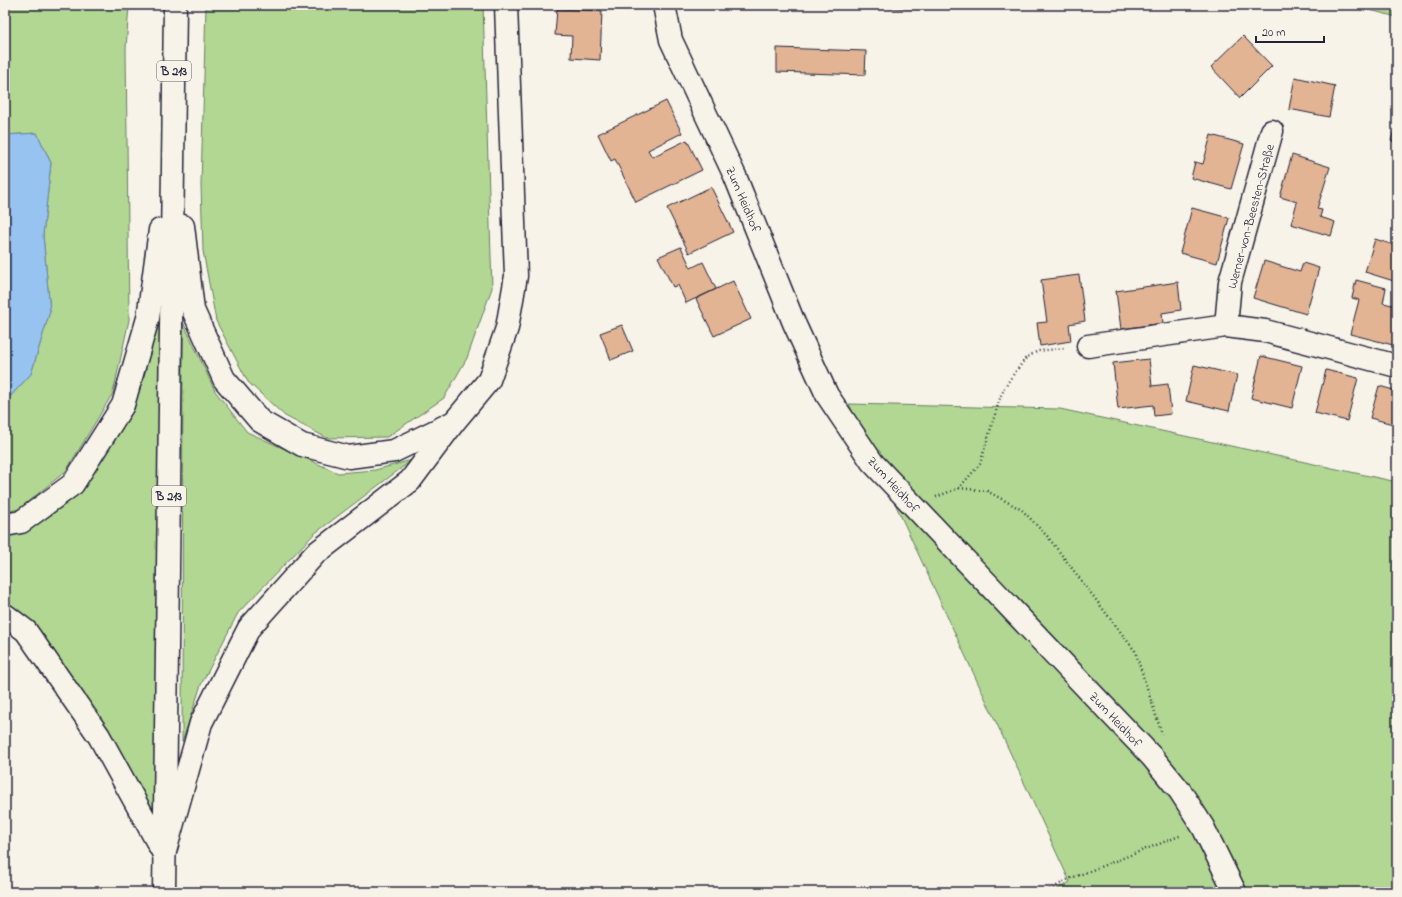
<svg xmlns="http://www.w3.org/2000/svg" width="1402" height="897" viewBox="0 0 1402 897" font-family="'Indie Flower',sans-serif">
<style>
.green{fill:#b1d792;stroke:#6a7c66}
.water{fill:#96c3f0;stroke:#6883a8}
.building{fill:#e2b493;stroke:#22223b}
.lines{fill:none;stroke-linecap:round;stroke-linejoin:round}
.street-casing{stroke:#22223b;stroke-width:25}
.primary-casing{stroke:#22223b;stroke-width:25}
.path{stroke:#22223b;stroke-width:2.5;stroke-dasharray:1 3;stroke-linecap:butt}
.street{stroke:#f7f3e8;stroke-width:22}
.primary{stroke:#f7f3e8;stroke-width:22}
.labels{text-anchor:middle;stroke-width:3;stroke-linejoin:round;paint-order:stroke}
.shield{fill:#f7f3e8;stroke:#62616f;stroke-width:1}
.shield-label{font-size:12px;font-weight:bold;fill:#22223b}
.street-label{font-size:13px;fill:#22223b;stroke:#f7f3e8}
</style>
<rect width="100%" height="100%" fill="#f7f3e8"/>
<filter id="ink" filterUnits="userSpaceOnUse"><feTurbulence type="fractalNoise" baseFrequency=".025" numOctaves="2"/><feDisplacementMap in="SourceGraphic" scale="8" xChannelSelector="R" yChannelSelector="G"/><feConvolveMatrix kernelMatrix="1 2 1 2 8 2 1 2 1" color-interpolation-filters="sRGB"/></filter>
<g filter="url(#ink)">
<g class="green">
<polygon points="5,5 129,5 126,49 129,320 113,393 66,471 19,509 5,512 5,402 31,374 50,311 43,235 51,163 37,133 5,135"/>
<polygon points="206,5 483,5 492,288 467,358 444,398 387,437 327,438 285,416 248,382 216,321 203,251 201,185"/>
<polygon points="1350,5 1397,5 1397,17"/>
<polygon points="173,139 164,852 5,614 5,526 73,484 125,405 149,318"/>
<polygon points="183,322 215,391 247,432 338,473 375,470 412,460 314,534 238,613 201,685 182,742"/>
<polygon points="849,404 1060,409 1397,482 1397,892 1053,892 1070,882"/>
</g>
<polygon class="water" points="37,133 51,163 43,235 50,311 31,374 5,402 5,135"/>
<g class="building">
<polygon points="813,5 921,5 921,9"/>
<polygon points="557,9 602,11 600,60 571,58 572,36 555,35"/>
<polygon points="1243,36 1272,66 1240,98 1211,67"/>
<polygon points="777,48 866,51 865,75 777,72"/>
<polygon points="1295,77 1335,86 1329,117 1289,109"/>
<polygon points="666,101 682,133 648,150 652,157 687,140 702,170 636,202 615,159 611,161 598,134"/>
<polygon points="1397,119 1397,142 1391,141"/>
<polygon points="1211,135 1244,144 1231,189 1191,178 1195,162 1203,164"/>
<polygon points="1292,155 1330,167 1317,209 1322,210 1320,217 1335,222 1331,236 1291,224 1297,202 1280,197"/>
<polygon points="711,187 733,232 689,253 667,208"/>
<polygon points="1192,208 1229,218 1217,263 1180,253"/>
<polygon points="1375,239 1397,246 1397,282 1365,272"/>
<polygon points="681,247 691,268 703,262 716,289 686,303 678,285 673,287 658,257"/>
<polygon points="1264,261 1300,272 1303,263 1319,268 1306,314 1253,298"/>
<polygon points="1079,275 1085,321 1069,324 1071,341 1040,346 1037,323 1047,322 1041,280"/>
<polygon points="1356,280 1386,288 1383,303 1397,306 1397,346 1350,334 1359,300 1352,298"/>
<polygon points="733,281 751,319 714,336 696,299"/>
<polygon points="1178,282 1181,310 1162,313 1163,323 1121,329 1116,291"/>
<polygon points="622,325 633,351 611,360 600,333"/>
<polygon points="1261,356 1302,366 1292,408 1251,398"/>
<polygon points="1149,359 1152,386 1168,384 1171,414 1154,416 1153,405 1118,409 1113,363"/>
<polygon points="1194,365 1237,375 1229,411 1186,401"/>
<polygon points="1326,370 1358,378 1347,421 1315,413"/>
<polygon points="1379,386 1397,391 1397,425 1370,418"/>
</g>
<g class="lines">
<g class="street-casing">
<g id="street">
<polyline points="664,5 671,40 735,176 794,323 827,395 872,462 1153,758 1180,791 1203,827 1235,892"/>
<polyline points="1226,326 1230,282 1272,131"/>
<polyline points="1088,346 1226,326 1265,331 1397,366"/>
</g>
</g>
<g class="primary-casing">
<g id="primary">
<polyline points="183,226 193,310 224,379 260,421 302,445 349,457 394,451 452,423"/>
<polyline points="5,525 21,522 73,484 123,405 148,318 160,230"/>
<polyline points="5,615 26,631 99,736 164,854"/>
<polyline points="164,855 201,723 249,628 315,554 410,481 454,422 489,380 507,328 516,276 506,5"/>
<polyline points="164,892 175,5"/>
</g>
</g>
<g class="path">
<polyline points="959,488 987,491 1022,510 1048,537 1135,651 1162,734"/>
<polyline points="936,497 959,488 980,464 1001,395 1010,379 1026,358 1038,351 1066,348"/>
<polyline points="1046,892 1069,879 1182,835"/>
</g>
<use href="#street" class="street"/>
<use href="#primary" class="primary"/>
</g>
</g>
<g class="labels">
<g class="shield">
<rect x="157" y="61" width="34" height="20" rx="3"/>
<rect x="152" y="486" width="34" height="20" rx="3"/>
</g>
<g class="shield-label">
<text x="174" y="75">B 213</text>
<text x="169" y="500">B 213</text>
</g>
<g class="street-label">
<text transform="translate(744 199) rotate(67)" y="5">Zum Heidhof</text>
<text transform="translate(1250 216) rotate(-75)" y="5">Werner-von-Beesten-Straße</text>
<text transform="translate(894 484) rotate(48)" y="5">Zum Heidhof</text>
<text transform="translate(1116 719) rotate(47)" y="5">Zum Heidhof</text>
</g>
</g>
<rect width="1402" height="897" fill="none" stroke="#f7f3e8" stroke-width="20"/>
<rect x="10" y="10" width="1382" height="877" fill="none" stroke="#22223b" stroke-width="1.5" filter="url(#ink)"/>
<path d="M1256 36v6h68v-6" fill="none" stroke="#22223b" stroke-width="2"/>
<text x="1262" y="36" font-size="12" fill="#22223b" stroke="#f7f3e8" stroke-width="3" paint-order="stroke">20 m</text>
</svg>
